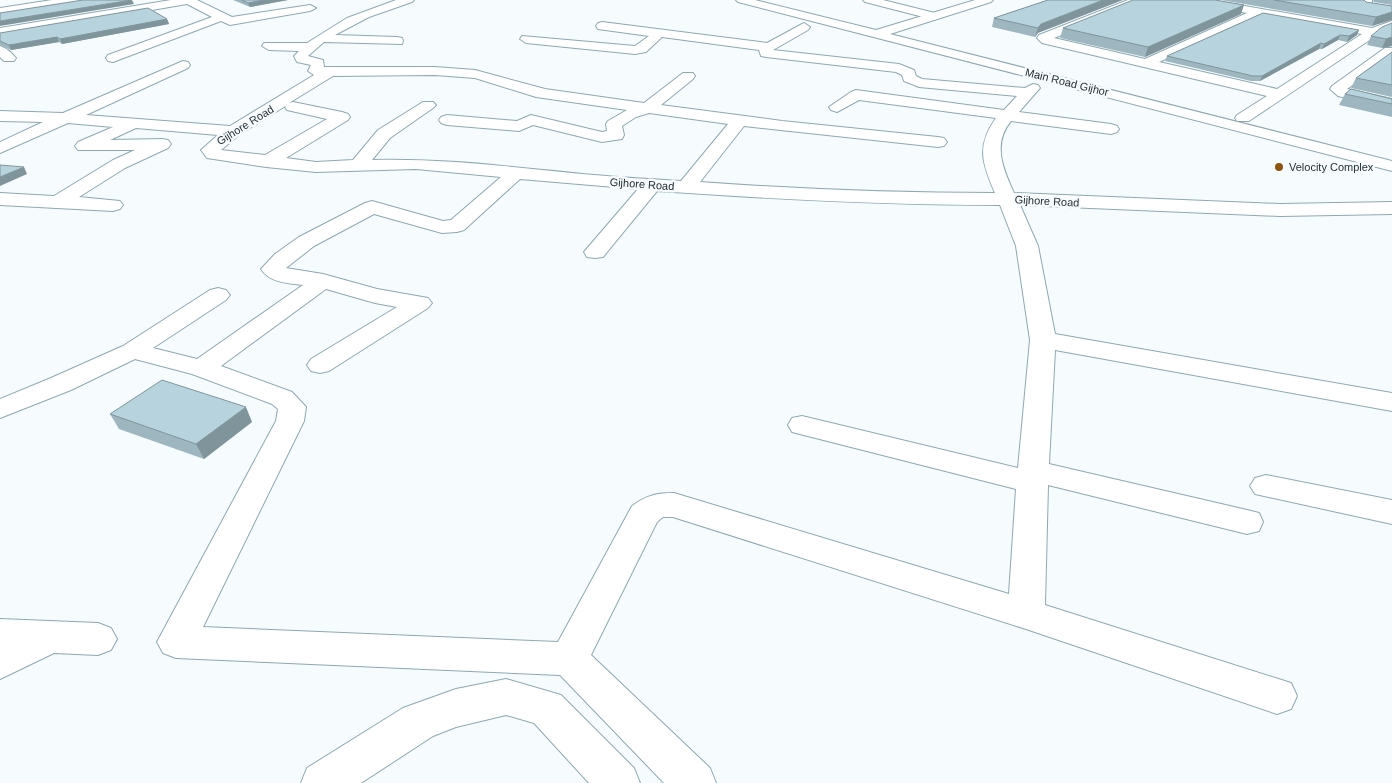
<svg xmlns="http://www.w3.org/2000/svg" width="1392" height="783" viewBox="0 0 1392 783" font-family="Helvetica,sans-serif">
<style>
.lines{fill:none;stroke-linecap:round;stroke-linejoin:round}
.minor-casing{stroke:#8ca8b2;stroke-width:2}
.tertiary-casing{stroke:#8ca8b2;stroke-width:2}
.minor{fill:#fff;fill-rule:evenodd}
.tertiary{fill:#fff;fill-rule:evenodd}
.wall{fill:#9db6bf}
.shaded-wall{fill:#80949b}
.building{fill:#b7d4de;stroke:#80949b}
.poi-dot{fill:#8d540d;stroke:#f6fcfe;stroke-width:2}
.labels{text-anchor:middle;stroke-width:5;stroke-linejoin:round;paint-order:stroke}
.far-street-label{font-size:11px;fill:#232f32;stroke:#f6fcfe}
.far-poi-label{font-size:11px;fill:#232f32;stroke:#f6fcfe;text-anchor:start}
</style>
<rect width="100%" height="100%" fill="#f6fcfe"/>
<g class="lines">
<g class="minor-casing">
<g id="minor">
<polygon points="52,0 81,0 75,3 0,14 0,8"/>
<polygon points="171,0 197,0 232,17 310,5 316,8 310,11 230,25 221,21 113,62 108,61 106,58 108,55 212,17 187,4 0,36 0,28"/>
<path d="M396,0H414L412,2L369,17L335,35L397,37L402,38L403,41L402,44L324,42L308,56L323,60L324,67H435L475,70L545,89L644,103L683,73H693L695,76L693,79L661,105L782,121L938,137L944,138L947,142L944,146L938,147L744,126L700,182C798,189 896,193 995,193C982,163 976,146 996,118L859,100L837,112L831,110L829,107L851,92L856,90L1004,110L1017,96L919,87L904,81L902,75L896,72L766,57L761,56L759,50L662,37L646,52L635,54L526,43L520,39L522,36L635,46L649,36L598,29L596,26L598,23L602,22L767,43L804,23L810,27L808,30L773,50L899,64L914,70L916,76L922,79L1025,88L1033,84L1038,85L1040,88L1019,112L1111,124L1117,126L1119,129L1117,132L1111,134L1011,121C992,144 1003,169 1014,193L1280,204L1392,202V214L1280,216L1020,205L1038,246L1055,334L1392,393V411L1055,350L1049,464L1247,510L1259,513L1263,522L1259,531L1247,534L1048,485L1045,605L1291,683L1297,696L1291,709L1277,714L1026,629L673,517H663L657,522L591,655L710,768L716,783H664L560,675L176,658L163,653L157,642L276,421L278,409L272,404L192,374L135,359L71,390L0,418V399L51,378L123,346L210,290L218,288L226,290L230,295L226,300L153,348L197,359L303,285C288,283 270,283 261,269L275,254L299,237L365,203L372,201L443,221L451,220L501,177L416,169L316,172L266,167L207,158L201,150L218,135L136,128L110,140L162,139L168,140L171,144L168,148L125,168L79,197L120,201L123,205L120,209L113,211L0,205V193L54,196L113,160L135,150H78L75,146L78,142L113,127L68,123L0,153V142L43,122L0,121V111L63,113L183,61L188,62L190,65L188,68L86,115L230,126L314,75L308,71L311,65L297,62L294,56L299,51L269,50L262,46L264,43H307L347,18ZM435,75L475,78L536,97L627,110L608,121L606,124L607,131L602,132L531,115L517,121L447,115L441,117L439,120L441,123L447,125L519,131L533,125L602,142L622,139L624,135L622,126L636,117L649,113L728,124L681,181C648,179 615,177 582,174C512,167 443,158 372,160L390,138L433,108L436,105L433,102H423L378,130L353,160L316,162L286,158L348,120L350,117L348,114L342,112L293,102L289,103L333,76ZM287,105L285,107L287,110L327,119L265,155L221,150L239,135ZM520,179L638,189L584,252L587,257L595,258L603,257L657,191C772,199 885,205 1000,205L1016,246L1030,340L1018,468L802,416L792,418L788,425L792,432L1016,489L1009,594L674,493C657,493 647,495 632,506L558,642L203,627L304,421L306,407L292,392L221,366L326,289L375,303L397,307L311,359L307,365L311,371L320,373L329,371L428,308L432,303L428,298L377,289L323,274L286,268L314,246L374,214L442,233L457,232L464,230Z"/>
<polygon points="863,0 883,0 939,14 941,16 935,20 865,2"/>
<path d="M1128,0H1144L1142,2L1054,38L1145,59L1247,13L1191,3L1185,0H1210L1372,28L1392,21V29L1377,35L1249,121H1237L1235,118L1237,115L1267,96L1042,43L1037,38L1039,35ZM1261,16L1362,34L1277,89L1159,62Z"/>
<polygon points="1354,0 1372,0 1372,4 1392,7 1392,13 1362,9 1358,5 1360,3"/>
<path d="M0,46C6,48 12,53 16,58L14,61H4L0,57Z"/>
<polygon points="1385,48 1392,48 1392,56 1347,89 1392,99 1392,109 1338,96 1330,89 1332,86"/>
<polygon points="1266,475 1392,500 1392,524 1255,494 1250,486 1255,478"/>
<polygon points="0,619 98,623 111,628 117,639 111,650 98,655 54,653 0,679"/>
<polygon points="506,679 561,695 634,768 640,783 589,783 534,723 506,715 456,727 433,736 361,783 301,783 307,768 403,708 456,689"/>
</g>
</g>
<g class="tertiary-casing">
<polygon id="tertiary" points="736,0 755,0 876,30 975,0 993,0 991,2 890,34 1392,161 1392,171 738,2"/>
</g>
<use href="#minor" class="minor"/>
<use href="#tertiary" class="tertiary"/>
</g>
<g class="wall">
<polygon points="233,0 288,0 250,7"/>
<polygon points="1048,0 1038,33 1035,37 992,27 994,18"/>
<polygon points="1221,0 1364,0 1366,2 1392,6 1372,26"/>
<polygon points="1373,0 1392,0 1392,5 1374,2"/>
<polygon points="1263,13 1357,35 1347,42 1338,40 1322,49 1319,49 1260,81 1251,81 1165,61 1167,56"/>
<polygon points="1241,14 1145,57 1060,38 1063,28"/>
<polygon points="167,19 169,24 62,44 59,42 11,50 0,45 0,33"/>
<polygon points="1392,23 1392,46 1382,48 1367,45 1371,36"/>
<polygon points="1392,52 1392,97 1351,88 1356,78"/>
<polygon points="1345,94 1392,99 1392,117 1339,105"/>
<polygon points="110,414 252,422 204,459 119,429"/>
</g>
<g class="shaded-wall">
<polygon points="132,0 134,4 0,26 0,21"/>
<polygon points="264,0 288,0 250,7 248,3"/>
<polygon points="1103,0 1123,0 1038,33 1035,37 1038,28 1041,24"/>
<polygon points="1244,5 1241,14 1145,57 1148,47"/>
<polygon points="1392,12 1392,20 1372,26 1376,17"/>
<polygon points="167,19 169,24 62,44 60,39"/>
<polygon points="1359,30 1357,35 1347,42 1349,36"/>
<polygon points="1340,35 1338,40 1322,49 1324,44"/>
<polygon points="57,37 59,42 11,50 9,45"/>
<polygon points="1392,37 1392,46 1382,48 1386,39"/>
<polygon points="1321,43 1319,49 1260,81 1262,76"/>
<polygon points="24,167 27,174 0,186 0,177"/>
<polygon points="246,407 252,422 204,459 196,444"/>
</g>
<g class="building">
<polygon points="83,0 132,0 0,21 0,13"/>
<polygon points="242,0 264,0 248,3"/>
<polygon points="1048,0 1103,0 1041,24 1038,28 994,18"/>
<polygon points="1133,0 1215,0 1244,5 1148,47 1063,28"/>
<polygon points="1274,0 1364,0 1366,2 1392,6 1392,12 1376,17"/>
<polygon points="148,8 167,19 60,39 57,37 9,45 0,41 0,33"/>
<polygon points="1263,13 1359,30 1349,36 1340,35 1324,44 1321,43 1262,76 1253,76 1167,56"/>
<polygon points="1392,23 1392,37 1386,39 1371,36 1382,27"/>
<polygon points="1392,52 1392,85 1356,78"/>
<polygon points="1351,89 1392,99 1392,104 1345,94"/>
<polygon points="0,165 24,167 0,177"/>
<polygon points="162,380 246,407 196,444 110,414"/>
</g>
<circle class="poi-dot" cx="1279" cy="167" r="5"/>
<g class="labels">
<g class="far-street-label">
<text transform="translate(1067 82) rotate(14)" y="4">Main Road Gijhor</text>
<text transform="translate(245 125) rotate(-32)" y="4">Gijhore Road</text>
<text transform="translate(642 184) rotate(4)" y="4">Gijhore Road</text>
<text transform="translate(1047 201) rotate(3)" y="4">Gijhore Road</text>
</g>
<g class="far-poi-label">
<text x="1289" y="171">Velocity Complex</text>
</g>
</g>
</svg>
